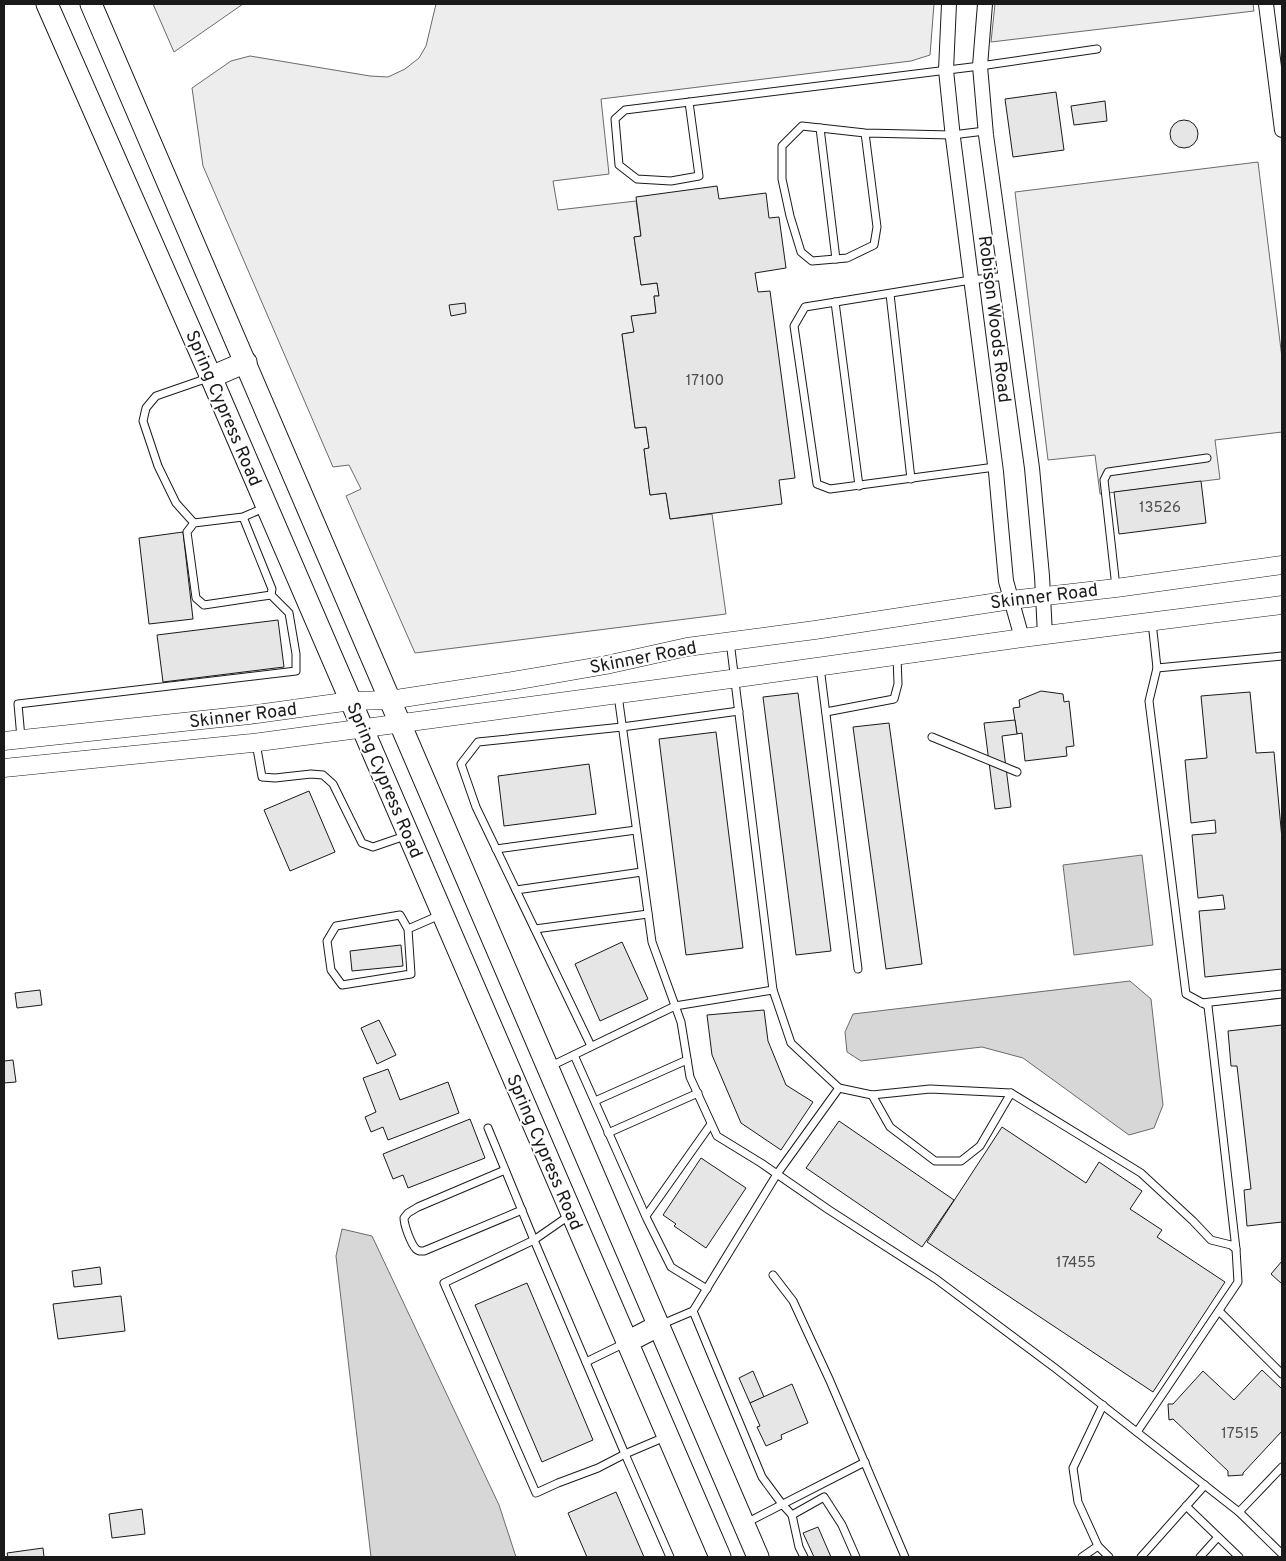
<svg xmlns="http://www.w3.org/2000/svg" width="1286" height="1561" viewBox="0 0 1286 1561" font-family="Overpass,sans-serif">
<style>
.built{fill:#ededed;stroke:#6a6a6a}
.water{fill:#d7d7d7;stroke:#6a6a6a}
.building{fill:#e6e6e6;stroke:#1a1a1a}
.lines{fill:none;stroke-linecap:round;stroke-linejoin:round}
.service-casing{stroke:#1a1a1a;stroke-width:9}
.minor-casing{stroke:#1a1a1a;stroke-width:16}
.tertiary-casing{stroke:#1a1a1a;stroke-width:19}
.primary-casing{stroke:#1a1a1a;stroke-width:23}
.service{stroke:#fff;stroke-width:7}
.minor{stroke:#fff;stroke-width:14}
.tertiary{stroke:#fff;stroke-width:18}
.primary{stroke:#fff;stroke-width:21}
.labels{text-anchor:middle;stroke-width:4;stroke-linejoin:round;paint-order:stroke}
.number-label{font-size:15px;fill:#4d4d4d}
.street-label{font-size:18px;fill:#1a1a1a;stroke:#fff}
</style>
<rect width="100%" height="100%" fill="#fff"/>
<g class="built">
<polygon points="153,4 243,4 174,52"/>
<polygon points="436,4 934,4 930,55 911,61 601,99 609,174 553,181 558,210 636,201 641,236 634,237 641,285 657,283 659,296 654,296 656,313 632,316 634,332 622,334 635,428 646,427 649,448 644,449 650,495 666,493 670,519 712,514 726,614 415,653 346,496 361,489 349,465 333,467 203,166 192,88 231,61 250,56 370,76 388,77 405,69 419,58 426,46"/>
<polygon points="995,4 1253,4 1254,11 991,42"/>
<polygon points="1258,162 1282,358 1282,432 1215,440 1220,479 1100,494 1095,455 1048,460 1015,192"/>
</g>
<g class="water">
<polygon points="1142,855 1153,945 1074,955 1063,865"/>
<polygon points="1130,981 1151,999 1163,1105 1154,1128 1129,1135 1023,1058 982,1047 861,1061 847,1052 845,1032 853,1014"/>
<polygon points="342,1229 372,1236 499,1505 516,1557 371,1557 336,1256"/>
</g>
<g class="building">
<polygon points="1056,92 1064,150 1013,157 1005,99"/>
<polygon points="1105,101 1107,121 1074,125 1071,106"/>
<circle cx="1184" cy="134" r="14"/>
<polygon points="717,186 719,199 766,193 769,218 779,217 786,268 755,273 758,292 770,291 795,478 779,480 782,504 670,519 666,493 650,495 644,449 649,448 646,427 635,428 622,334 634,332 631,316 656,313 654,296 659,296 657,283 641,285 634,237 641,236 636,197"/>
<polygon points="465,303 466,313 451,316 449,305"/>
<polygon points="1201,481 1206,523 1119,534 1114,492"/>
<polygon points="183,532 193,619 149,624 139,538"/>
<polygon points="278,620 284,667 163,682 157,635"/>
<polygon points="1041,691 1063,694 1064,702 1069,701 1074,746 1066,747 1067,756 1025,761 1022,733 1017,734 1013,708 1020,707 1019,700"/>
<polygon points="1250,692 1256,753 1274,752 1282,839 1282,969 1205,977 1199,911 1225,909 1223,895 1198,898 1192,835 1216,833 1215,820 1191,823 1185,760 1207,758 1201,696"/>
<polygon points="798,693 831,951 796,955 763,697"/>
<polygon points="1015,720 1017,734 1002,736 1011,807 995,809 984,723"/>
<polygon points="889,723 922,964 886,969 853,727"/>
<polygon points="716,732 743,948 686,955 659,739"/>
<polygon points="589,764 596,814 504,826 498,776"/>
<polygon points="309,791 335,852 290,871 264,810"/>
<polygon points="622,942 648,999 600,1021 575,964"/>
<polygon points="401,945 403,966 352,971 350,951"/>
<polygon points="40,990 42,1005 17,1008 15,993"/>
<polygon points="764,1010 768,1041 786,1085 813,1102 781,1150 741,1123 712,1055 707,1015"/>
<polygon points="379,1020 396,1055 377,1064 361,1028"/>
<polygon points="1282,1025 1282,1222 1247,1226 1244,1190 1251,1189 1237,1066 1231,1066 1228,1031"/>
<polygon points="13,1060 16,1082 4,1083 4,1061"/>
<polygon points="388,1069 400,1100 448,1082 459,1113 388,1140 383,1127 371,1132 365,1117 376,1112 363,1078"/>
<polygon points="470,1119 485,1158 408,1188 403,1175 393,1179 383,1154"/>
<polygon points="839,1121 954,1200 922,1247 806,1168"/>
<polygon points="1002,1127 1086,1183 1099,1162 1142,1191 1130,1209 1162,1230 1157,1237 1225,1282 1153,1392 927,1242"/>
<polygon points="701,1158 746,1188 706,1248 674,1226 676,1224 663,1215"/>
<polygon points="1282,1261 1282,1284 1271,1274"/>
<polygon points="100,1267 102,1284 74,1287 72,1271"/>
<polygon points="527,1283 593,1440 542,1462 475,1305"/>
<polygon points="121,1296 125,1331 58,1339 53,1304"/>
<polygon points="1262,1370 1282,1389 1282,1431 1243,1473 1243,1475 1228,1476 1228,1471 1173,1419 1169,1420 1168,1404 1173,1404 1203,1371 1234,1400"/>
<polygon points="753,1371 764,1397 750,1403 739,1378"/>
<polygon points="792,1384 808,1423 781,1435 782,1439 766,1446 757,1427 760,1426 750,1403"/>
<polygon points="616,1492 644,1557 587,1557 568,1513"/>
<polygon points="142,1509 145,1534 112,1538 109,1514"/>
<polygon points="818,1527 831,1557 814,1557 803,1533"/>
<polygon points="43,1548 44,1557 8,1557 7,1553"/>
</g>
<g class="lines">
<g class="service-casing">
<g id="service">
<polyline points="689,102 699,176 671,181 637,179 619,165 615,119 625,110 980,66 1097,49"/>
<polyline points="820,128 836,259"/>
<polyline points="865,133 877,227 874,245 847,258 812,261 801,252 790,216 782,179 782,146 802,126 865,133 952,135 985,131"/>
<polyline points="890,294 911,479"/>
<polyline points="835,302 859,486"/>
<polyline points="995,467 830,489 817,484 794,326 805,307 971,280 1006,276"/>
<polyline points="243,517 272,589 271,595 204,605 196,598 187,532 194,523 243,517 264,508"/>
<polyline points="194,523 176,503 158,466 143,421 146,408 156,396 208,378"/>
<polyline points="1116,587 1104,480 1108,472 1207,458"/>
<polyline points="730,641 773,990 791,1043 839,1088 872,1095 930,1089 1011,1093 1141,1173 1193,1221 1211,1240 1231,1245 1236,1249 1208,1006 1186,994 1149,701 1157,668 1152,622"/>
<polyline points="820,667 858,969"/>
<polyline points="1157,668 1282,656"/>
<polyline points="618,695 652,942 681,1022 690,1077 717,1136 761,1163 829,1210 936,1279 1055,1368 1239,1512"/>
<polyline points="826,712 894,699 898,684 897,656"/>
<polyline points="932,737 1017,772"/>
<polyline points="21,738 18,704 296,671 296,654 289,613 271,595"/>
<polyline points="256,743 262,777 275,778 311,774 323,775 333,784 362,843 373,847 405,836"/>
<polyline points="496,849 636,830"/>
<polyline points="516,890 642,872"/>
<polyline points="408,929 400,915 336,926 327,941 331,970 342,985 411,974 408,929 440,915"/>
<polyline points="535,929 648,914"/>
<polyline points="1202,1003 1282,994"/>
<polyline points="591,1046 476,807 461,764 478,742 622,727 739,711"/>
<polyline points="574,1055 647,1219 671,1267 707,1289"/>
<polyline points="549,1067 675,1006 773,990"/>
<polyline points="872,1095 890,1127 935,1161 961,1161 980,1146 1011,1093"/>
<polyline points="595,1101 687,1060"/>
<polyline points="488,1128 534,1240 625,1454 665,1437"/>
<polyline points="608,1133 698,1093"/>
<path d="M505,1170L418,1207L408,1213L404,1218C404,1225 411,1244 416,1249C419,1252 420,1251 424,1251L522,1210"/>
<polyline points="570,1215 534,1240 444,1283 536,1493 558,1483 598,1468 625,1454 670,1557"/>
<polyline points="646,1216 711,1124"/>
<polyline points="773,1275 793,1301 830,1381 905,1557"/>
<polyline points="693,1311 762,1477 782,1504 792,1515"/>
<polyline points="1219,1311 1282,1374"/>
<polyline points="660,1325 693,1311 777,1174 839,1088"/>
<polyline points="586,1362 625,1343"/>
<polyline points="1137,1432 1238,1282 1236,1249"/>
<polyline points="1282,1467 1239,1512 1282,1554"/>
<polyline points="1186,1506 1239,1557"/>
<polyline points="746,1523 865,1462"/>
<polyline points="1098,1546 1078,1502 1073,1468 1103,1405"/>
<polyline points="804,1557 799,1547 792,1515 824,1497 842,1525 856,1557"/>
<polyline points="1082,1557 1098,1546 1109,1557"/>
<polyline points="1141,1557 1205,1485"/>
<polyline points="1200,1557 1218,1537"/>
</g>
</g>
<g class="minor-casing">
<g id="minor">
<polyline points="949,4 946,70 953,138 996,472 1006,581 1022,638"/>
<polyline points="985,4 980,66 986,135 1032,468 1042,576 1045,635"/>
<polyline points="1266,4 1282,130"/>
</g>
</g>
<g class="tertiary-casing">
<g id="tertiary">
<polyline points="4,741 249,715 351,701 390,700 513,681 606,665 687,647 815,630 1011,600 1116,588 1282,565"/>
<polyline points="4,768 252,743 343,731 738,678 1022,638 1282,605"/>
</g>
</g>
<g class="primary-casing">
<g id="primary">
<polyline points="47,4 211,377 720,1557"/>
<polyline points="91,4 758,1557"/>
<polyline points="211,377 246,362"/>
<polyline points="627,1342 658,1326"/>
</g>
</g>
<use href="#service" class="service"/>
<use href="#minor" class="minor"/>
<use href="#tertiary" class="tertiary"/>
<use href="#primary" class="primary"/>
</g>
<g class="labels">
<g class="number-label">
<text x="705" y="385">17100</text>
<text x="1160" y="512">13526</text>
<text x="1076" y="1267">17455</text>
<text x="1240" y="1438">17515</text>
</g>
<g class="street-label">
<text transform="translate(995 319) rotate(83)" y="6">Robison Woods Road</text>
<text transform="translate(224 408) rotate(67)" y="6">Spring Cypress Road</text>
<text transform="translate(1044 596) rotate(-7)" y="6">Skinner Road</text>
<text transform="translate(643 657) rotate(-11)" y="6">Skinner Road</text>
<text transform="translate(243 715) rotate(-7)" y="6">Skinner Road</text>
<text transform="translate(385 780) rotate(67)" y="6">Spring Cypress Road</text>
<text transform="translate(545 1152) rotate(67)" y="6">Spring Cypress Road</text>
</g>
</g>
<rect width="1286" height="1561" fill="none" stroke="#1a1a1a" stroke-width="10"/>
</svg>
